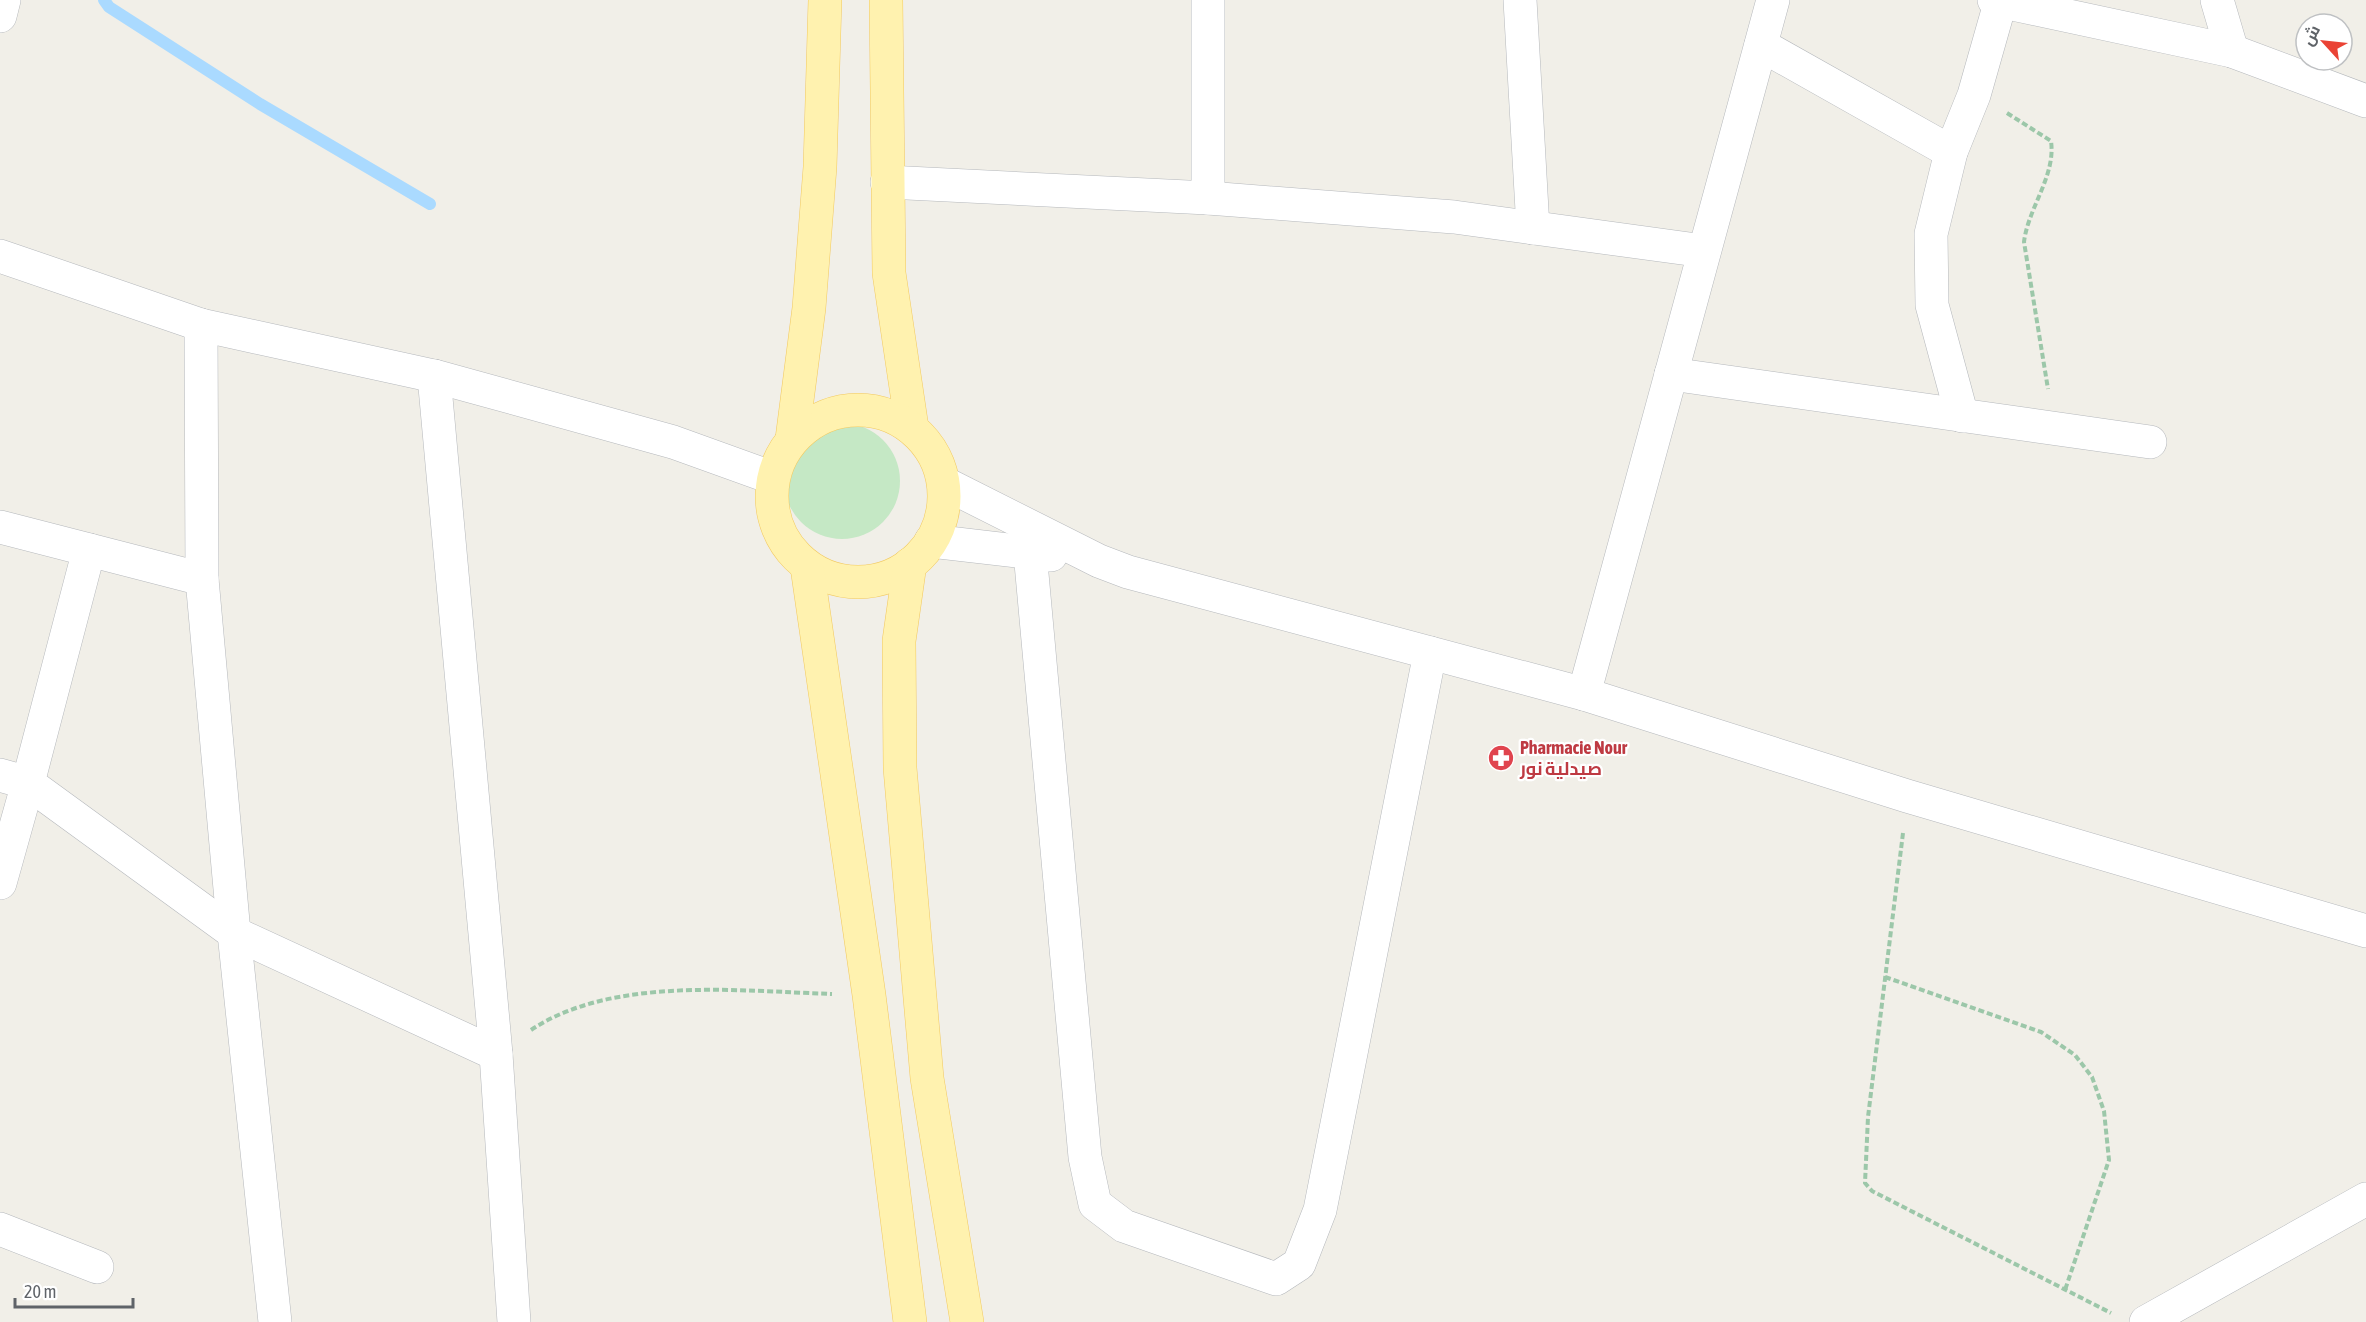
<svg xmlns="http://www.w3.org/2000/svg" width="2366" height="1322" viewBox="0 0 2366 1322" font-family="'Asap Condensed',Cairo,sans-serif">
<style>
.green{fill:#c5e8c5}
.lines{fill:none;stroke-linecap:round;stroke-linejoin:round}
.stream{stroke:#aadaff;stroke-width:12}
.minor-casing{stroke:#b5b8bc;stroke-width:34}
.major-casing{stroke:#f2c960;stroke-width:34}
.path{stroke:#9cc7a9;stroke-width:4;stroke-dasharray:6 3;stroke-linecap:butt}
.minor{stroke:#fff;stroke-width:33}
.major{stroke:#fff2af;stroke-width:33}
.labels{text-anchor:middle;stroke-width:4.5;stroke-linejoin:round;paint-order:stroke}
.health-label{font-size:18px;font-weight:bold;fill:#be3a42;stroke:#fff;text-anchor:start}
</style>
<rect width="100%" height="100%" fill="#f1efe8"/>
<circle class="green" cx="842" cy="481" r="58"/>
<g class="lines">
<polyline class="stream" points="104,0 109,7 260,104 430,204"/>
<g class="minor-casing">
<g id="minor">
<polyline points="1208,0 1208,198"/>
<polyline points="1520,0 1533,228"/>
<polyline points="1994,0 2232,51 2366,101"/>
<polyline points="2217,0 2232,51"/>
<polyline points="0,16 4,0"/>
<polyline points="1761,45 1951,152"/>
<polyline points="887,182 1208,198 1454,217 1704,251"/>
<polyline points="0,256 201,325 434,376 673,442 773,478"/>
<polyline points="201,325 202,579 234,933 275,1322"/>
<polyline points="1671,374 2150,442"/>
<polyline points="434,376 496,1054 514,1322"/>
<polyline points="1962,416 1932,305 1931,234 1951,152 1974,95 2001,0"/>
<polyline points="944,483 1099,561 1128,572 1584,694 1907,796 2366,931"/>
<polyline points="0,527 202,579"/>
<polyline points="931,541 1051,555"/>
<polyline points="89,550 28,783 234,933 496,1054"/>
<polyline points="1030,552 1085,1157 1095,1204 1124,1226 1276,1279 1299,1264 1320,1210 1430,653"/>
<polyline points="1584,694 1773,0"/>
<polyline points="0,775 28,783 0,883"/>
<polyline points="0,1229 97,1267"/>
<polyline points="2146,1322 2366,1199"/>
</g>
</g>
<g class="major-casing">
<g id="major">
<polyline points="886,0 889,273 912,428"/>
<circle cx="858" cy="496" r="86"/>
<polyline points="792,439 809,308 820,167 825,0"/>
<polyline points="910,564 899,641 900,768 927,1078 967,1322"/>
<polyline points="807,567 869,995 910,1322"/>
</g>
</g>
<g class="path">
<path d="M2007,113L2051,141C2056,176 2028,208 2024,242L2048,389"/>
<polyline points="1903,833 1868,1117 1865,1183 1872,1191 2111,1313"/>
<polyline points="1885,977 2041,1032 2075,1055 2092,1077 2104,1111 2109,1160 2065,1290"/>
<path d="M531,1030C612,976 739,991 832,994"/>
</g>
<use href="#minor" class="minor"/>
<use href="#major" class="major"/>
</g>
<defs>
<g id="pharmacy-disc" transform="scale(1.35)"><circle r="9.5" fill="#e0444e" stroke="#fff"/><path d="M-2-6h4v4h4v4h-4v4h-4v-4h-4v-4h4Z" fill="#fff"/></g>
</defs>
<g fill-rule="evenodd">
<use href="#pharmacy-disc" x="1501" y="758"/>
</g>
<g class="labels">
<g class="health-label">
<text x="1520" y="754">Pharmacie Nour<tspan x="1520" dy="21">صيدلية نور</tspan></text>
</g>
</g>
<g transform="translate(2324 42) rotate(297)"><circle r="28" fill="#ffffff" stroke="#bfc1c3" stroke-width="1.5"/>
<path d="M0-4.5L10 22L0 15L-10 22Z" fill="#ea4335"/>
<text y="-9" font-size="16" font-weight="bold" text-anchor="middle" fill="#5f6368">ش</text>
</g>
<path d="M15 1298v9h118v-9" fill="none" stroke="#5f6368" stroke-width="3"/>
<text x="24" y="1298" font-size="18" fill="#5f6368" stroke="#ffffff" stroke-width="4.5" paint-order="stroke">20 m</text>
</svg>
